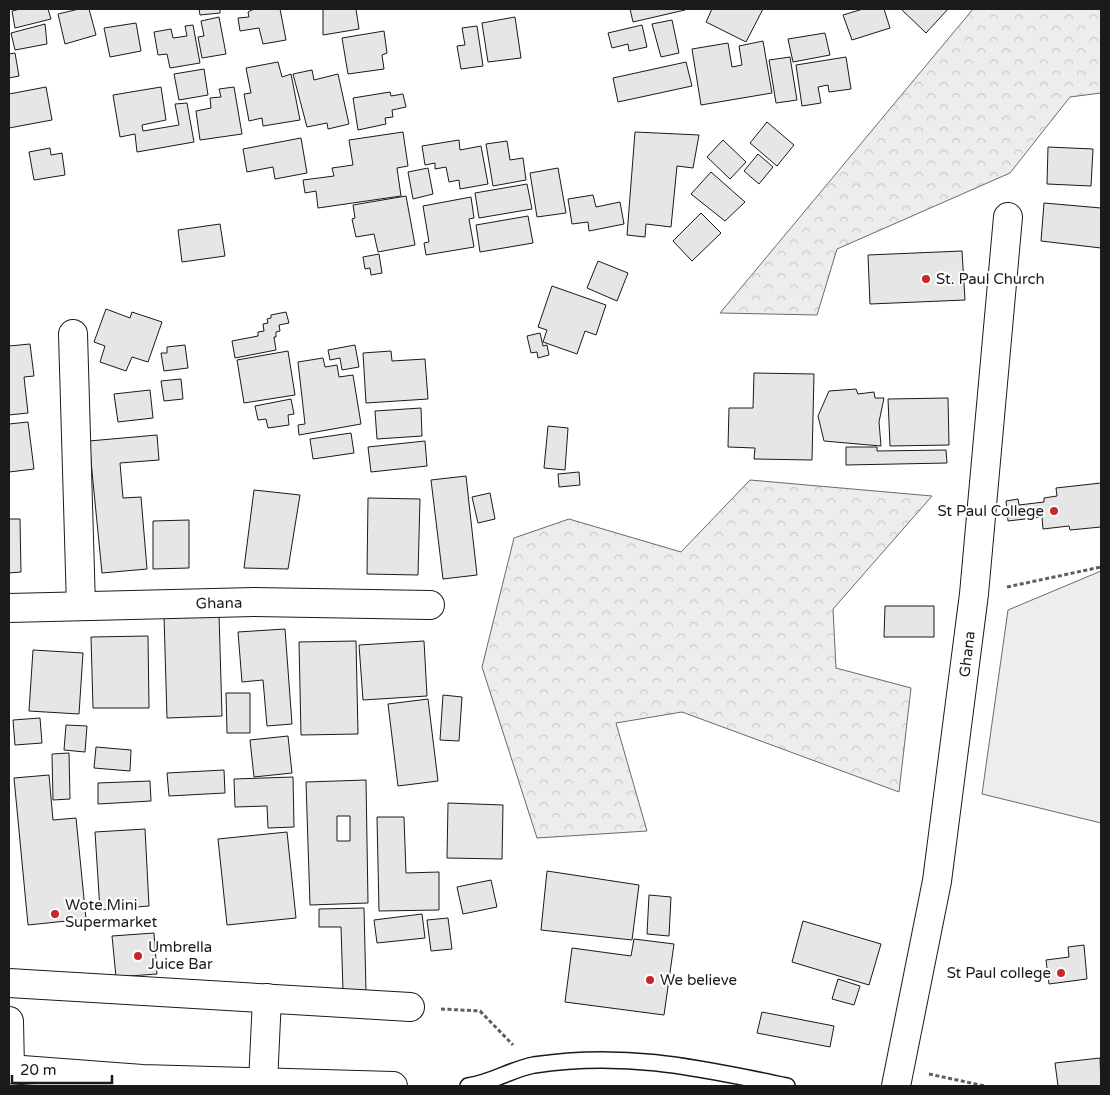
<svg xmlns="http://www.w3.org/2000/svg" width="1110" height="1095" viewBox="0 0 1110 1095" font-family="'Varela Round',sans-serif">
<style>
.forest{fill:url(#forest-crowns);stroke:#6a6a6a}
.pitch{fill:#ededed;stroke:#6a6a6a}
.building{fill:#e6e6e6;stroke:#1a1a1a;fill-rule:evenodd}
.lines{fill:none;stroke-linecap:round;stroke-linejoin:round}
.lane-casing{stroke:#1a1a1a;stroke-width:18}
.street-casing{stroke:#1a1a1a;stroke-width:30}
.secondary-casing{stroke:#1a1a1a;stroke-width:30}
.primary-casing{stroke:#1a1a1a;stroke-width:30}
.path{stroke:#5f5f5f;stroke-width:3;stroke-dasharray:4 2.5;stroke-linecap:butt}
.lane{stroke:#fff;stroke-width:15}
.street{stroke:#fff;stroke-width:28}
.secondary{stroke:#fff;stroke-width:28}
.primary{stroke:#fff;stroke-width:28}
.poi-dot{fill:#c62828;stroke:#fff;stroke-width:2}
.labels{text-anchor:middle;stroke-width:4;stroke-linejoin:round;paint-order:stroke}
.poi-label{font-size:15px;fill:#1a1a1a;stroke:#fff;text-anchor:start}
.street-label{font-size:15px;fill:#1a1a1a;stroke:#fff}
</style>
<defs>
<pattern id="forest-crowns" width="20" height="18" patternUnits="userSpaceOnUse" patternTransform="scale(1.25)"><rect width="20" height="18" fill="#ededed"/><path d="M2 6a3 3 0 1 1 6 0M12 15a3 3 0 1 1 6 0" fill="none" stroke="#cbcbcb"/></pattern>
</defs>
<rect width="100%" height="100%" fill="#fff"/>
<g class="forest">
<polygon points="973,9 1101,9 1101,93 1070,97 1010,173 837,249 817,315 720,313"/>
<polygon points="750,480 932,496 833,609 836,668 911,688 899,792 682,712 616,723 647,831 537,838 482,667 514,538 569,519 681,552"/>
</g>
<polygon class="pitch" points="1101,571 1101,823 982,794 1008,610"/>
<g class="building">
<polygon points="20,9 48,9 51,19 15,28 12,11"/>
<polygon points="79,9 89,9 96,35 65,44 58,14"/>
<polygon points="199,9 220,9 220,13 200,15"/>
<polygon points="254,9 280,9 286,40 263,44 259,28 240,31 238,18 249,17 248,12"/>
<polygon points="323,9 356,9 359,29 323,35"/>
<polygon points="630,9 685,9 685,10 633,22"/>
<polygon points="712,9 763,9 746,42 706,22"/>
<polygon points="863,9 884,9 890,28 852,40 843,15"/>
<polygon points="901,9 948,9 926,33"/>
<polygon points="219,17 226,54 202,58 198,37 204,36 201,21"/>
<polygon points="515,17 521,58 488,62 482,23"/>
<polygon points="672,20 679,53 661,57 652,24"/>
<polygon points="136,23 141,51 110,57 104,28"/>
<polygon points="45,24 47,44 15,50 11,33"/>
<polygon points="193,25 200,63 170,68 167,54 158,55 154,32 171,29 173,38 187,36 185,26"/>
<polygon points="642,25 647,47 629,51 628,44 612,48 608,33"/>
<polygon points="477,26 483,66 461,69 457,46 465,45 462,28"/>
<polygon points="384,31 387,53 382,55 384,69 348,74 342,38"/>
<polygon points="825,33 830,55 793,62 788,39"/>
<polygon points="763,41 772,93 701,105 692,49 728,43 732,67 742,65 739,46"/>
<polygon points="15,53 19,76 9,78 9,54"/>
<polygon points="790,57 797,100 776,103 769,60"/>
<polygon points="846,57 851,89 829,92 828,85 818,87 821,103 802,106 796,65"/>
<polygon points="278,62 282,77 291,74 300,120 263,126 262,118 249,121 244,94 251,93 246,68"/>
<polygon points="686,62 692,86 618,102 613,78"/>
<polygon points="204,69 208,95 179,100 174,74"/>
<polygon points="312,70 314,80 338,74 349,124 328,129 327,123 307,127 293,74"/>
<polygon points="46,87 52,120 9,128 9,94"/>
<polygon points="161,87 166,120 142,125 143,131 179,125 175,104 187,103 194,142 137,152 135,134 120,137 113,95"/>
<polygon points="234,87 242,134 200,140 196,111 211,108 210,98 221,97 219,89"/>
<polygon points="390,92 391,96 403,94 406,107 392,110 393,117 385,118 386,124 358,130 353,98"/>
<polygon points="767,122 794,145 777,166 750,143"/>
<polygon points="403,132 408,166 397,168 401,196 318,208 316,191 305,193 303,180 334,176 332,168 353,165 349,140"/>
<polygon points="635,132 699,135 693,168 677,166 671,227 646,224 645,237 627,235"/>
<polygon points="301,138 307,173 275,179 273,167 247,172 243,149"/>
<polygon points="459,140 460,150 481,146 488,184 460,189 459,180 449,182 446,167 435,169 435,163 425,165 422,146"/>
<polygon points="723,140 746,162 730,179 707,157"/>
<polygon points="507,141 510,160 523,158 526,180 493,186 486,144"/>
<polygon points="1048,147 1093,149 1091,186 1047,184"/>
<polygon points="50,148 51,155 62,153 65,175 34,180 29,152"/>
<polygon points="758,154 773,167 759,184 744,171"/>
<polygon points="428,168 433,194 413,199 408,172"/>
<polygon points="558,168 566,213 537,217 530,173"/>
<polygon points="711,172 745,202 725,221 691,194"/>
<polygon points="527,184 532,209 479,218 475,193"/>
<polygon points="593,195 596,207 620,202 624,224 589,231 588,222 572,224 568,199"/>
<polygon points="406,196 415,245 378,252 374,234 356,237 352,219 355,218 353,205"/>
<polygon points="471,197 474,218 469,219 474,247 426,255 424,243 429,242 423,206"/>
<polygon points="1044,203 1101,208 1101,206 1101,248 1041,241"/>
<polygon points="701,213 721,233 692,261 673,241"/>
<polygon points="528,216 533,243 480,252 476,225"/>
<polygon points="220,224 225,256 182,262 178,230"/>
<polygon points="962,251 965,300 870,304 868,255"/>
<polygon points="379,254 382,273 371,275 370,268 365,269 363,257"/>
<polygon points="598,261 628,273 617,301 587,288"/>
<polygon points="552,286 606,305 596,335 585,331 577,354 543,342 547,330 538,327"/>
<polygon points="106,309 130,318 132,312 162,322 148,362 132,357 126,371 100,362 105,346 94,342"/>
<polygon points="286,312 289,323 279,325 280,331 276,332 276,337 274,337 276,350 235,358 232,341 258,336 258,332 264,331 263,324 268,323 267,319 271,318 271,315"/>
<polygon points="540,333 543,346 547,345 549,355 538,358 537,352 531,353 527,336"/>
<polygon points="30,344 34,376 24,377 28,413 9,415 9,346"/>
<polygon points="185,345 188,368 164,371 161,353 167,353 167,347"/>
<polygon points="355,345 359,367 342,370 340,358 330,360 328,350"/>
<polygon points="288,351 295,395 244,403 237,360"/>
<polygon points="391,351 392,361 425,359 428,399 366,403 363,353"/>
<polygon points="323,358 325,367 337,365 339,377 353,375 361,424 299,435 298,425 305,424 298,362"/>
<polygon points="754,373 814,374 812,460 754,459 755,448 728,447 729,408 753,408"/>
<polygon points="181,379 183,399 164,401 161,381"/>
<polygon points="856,389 858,394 874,392 875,398 884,398 879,422 881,446 824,441 818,416 829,391"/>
<polygon points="150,390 153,418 118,422 114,394"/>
<polygon points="948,398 949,445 890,446 888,399"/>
<polygon points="291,399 294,414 288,415 289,425 268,428 266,419 258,420 255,406"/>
<polygon points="421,408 422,436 377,439 375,411"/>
<polygon points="28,422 34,469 9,472 9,424"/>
<polygon points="548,426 568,428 565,470 544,468"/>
<polygon points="351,433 354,453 313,459 310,439"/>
<polygon points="157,435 159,460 120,463 123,498 141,497 147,569 102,573 89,441"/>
<polygon points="425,441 427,466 371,472 368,447"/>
<polygon points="846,447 877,447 877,451 946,450 947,463 846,465"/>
<polygon points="579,472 580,485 559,487 558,474"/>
<polygon points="466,476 477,575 443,579 431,480"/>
<polygon points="1101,483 1101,527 1070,530 1069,526 1043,529 1042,517 1008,521 1006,501 1018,499 1019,505 1044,502 1044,498 1057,496 1056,488"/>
<polygon points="254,490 300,495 288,569 244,568"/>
<polygon points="490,493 495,519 478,523 472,497"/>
<polygon points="368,498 420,499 418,575 367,574"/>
<polygon points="9,519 20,519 21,572 9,573"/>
<polygon points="189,520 189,568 153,569 153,521"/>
<polygon points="885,606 934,606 934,637 884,637"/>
<polygon points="219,614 222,716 167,718 164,616"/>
<polygon points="285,629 292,724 267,726 263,680 242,682 238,632"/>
<polygon points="148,636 149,708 93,708 91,637"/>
<polygon points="356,641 358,734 301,735 299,642"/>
<polygon points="424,641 427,696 363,700 359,645"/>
<polygon points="33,650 83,653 79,714 29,711"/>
<polygon points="226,693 250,693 250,733 227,733"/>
<polygon points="443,695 462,697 459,741 440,740"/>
<polygon points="428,699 438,781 398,786 388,704"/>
<polygon points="40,718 42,743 15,745 13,720"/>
<polygon points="66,725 87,726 85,752 64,750"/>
<polygon points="288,736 292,773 254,777 250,740"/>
<polygon points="96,747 131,750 130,771 94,768"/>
<polygon points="69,753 70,799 53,800 52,754"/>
<polygon points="224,770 225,793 169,796 167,773"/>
<polygon points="49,775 53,820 76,818 86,919 28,925 14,778"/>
<polygon points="293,777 294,827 268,828 267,806 235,807 234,779"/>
<path d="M366,780L368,903L310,905L306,782ZM337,816H350V841H337Z"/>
<polygon points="150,781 151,801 98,804 98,783"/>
<polygon points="448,803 503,805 502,859 447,858"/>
<polygon points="377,817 404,817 406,873 439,872 439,910 379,911"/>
<polygon points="145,829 149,906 100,910 95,832"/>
<polygon points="287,832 296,918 227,925 218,839"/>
<polygon points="547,871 639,885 632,940 541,930"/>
<polygon points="491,880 497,907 463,914 457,887"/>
<polygon points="649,895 671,897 669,936 647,934"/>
<polygon points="364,908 366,991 343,991 341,927 319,927 319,909"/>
<polygon points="422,914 425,938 377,943 374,920"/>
<polygon points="448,918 452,949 431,951 427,920"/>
<polygon points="803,921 881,944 869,985 792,962"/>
<polygon points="154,933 157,974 116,977 112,936"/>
<polygon points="634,939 674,944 664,1015 565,1002 572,948 631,956"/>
<polygon points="1084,945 1087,979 1049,984 1046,960 1069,957 1068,947"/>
<polygon points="838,979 860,986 854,1005 832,999"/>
<polygon points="762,1012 834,1026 830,1047 757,1033"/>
<polygon points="1100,1058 1101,1086 1058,1086 1055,1063"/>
</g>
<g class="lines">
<g class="lane-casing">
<path id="lane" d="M468,1086C491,1083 512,1069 534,1065C625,1051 699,1068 787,1086"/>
</g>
<g class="street-casing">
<g id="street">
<polyline points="73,334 81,606"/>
<polyline points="9,983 410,1007"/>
<polyline points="9,1021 10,1069"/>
<polyline points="263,1083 267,998"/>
<polyline points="896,1086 937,881 974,594 1008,217"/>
</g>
</g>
<g class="secondary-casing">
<polyline id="secondary" points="9,608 254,602 430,605"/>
</g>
<g class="primary-casing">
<polyline id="primary" points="9,1069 142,1079 393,1086"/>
</g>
<g class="path">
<polyline points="1007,587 1101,567"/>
<polyline points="441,1009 480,1011 513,1045"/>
<polyline points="929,1074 985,1086"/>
</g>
<use href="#lane" class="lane"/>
<use href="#street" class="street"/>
<use href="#secondary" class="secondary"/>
<use href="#primary" class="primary"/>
</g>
<g class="poi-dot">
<circle cx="926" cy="279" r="5"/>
<circle cx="1054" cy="511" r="5"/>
<circle cx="55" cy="914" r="5"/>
<circle cx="138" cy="956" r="5"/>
<circle cx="1061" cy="973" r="5"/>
<circle cx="650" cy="980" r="5"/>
</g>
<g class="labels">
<g class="poi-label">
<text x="936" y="284">St. Paul Church</text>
<text x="1044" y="516" text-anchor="end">St Paul College</text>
<text x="65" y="910">Wote Mini<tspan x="65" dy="17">Supermarket</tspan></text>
<text x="148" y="952">Umbrella<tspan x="148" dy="17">Juice Bar</tspan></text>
<text x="1051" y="978" text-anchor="end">St Paul college</text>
<text x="660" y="985">We believe</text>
</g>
<g class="street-label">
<text transform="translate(219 603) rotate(-1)" y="5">Ghana</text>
<text transform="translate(967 654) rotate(-83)" y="5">Ghana</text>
</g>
</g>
<rect width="1110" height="1095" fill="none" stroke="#1a1a1a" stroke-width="20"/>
<path d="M12 1075v8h100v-8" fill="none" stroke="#1a1a1a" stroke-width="2.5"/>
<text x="20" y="1075" font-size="15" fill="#1a1a1a" stroke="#ffffff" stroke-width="4" paint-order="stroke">20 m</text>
</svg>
